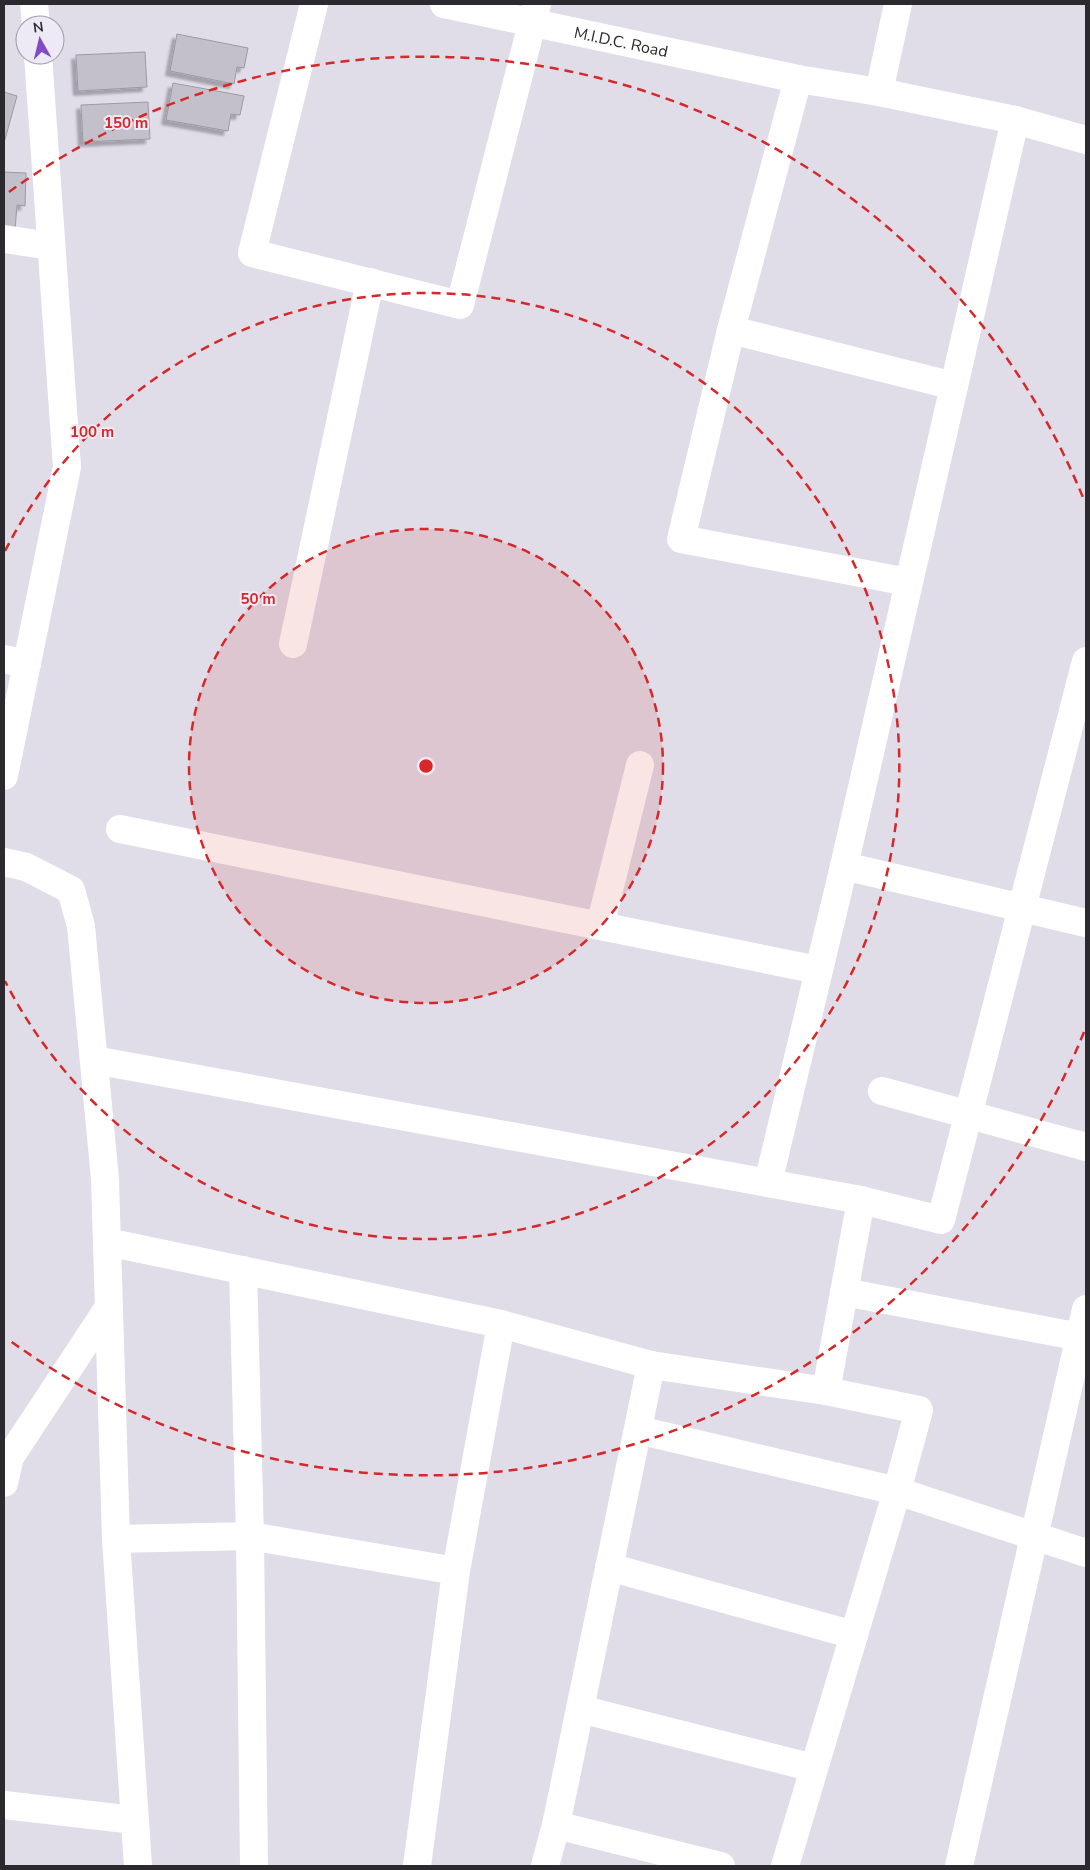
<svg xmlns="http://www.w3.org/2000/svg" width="1090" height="1870" viewBox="0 0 1090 1870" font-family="'Nunito Sans',sans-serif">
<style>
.building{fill:#c4c0cb;stroke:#9d99a4;filter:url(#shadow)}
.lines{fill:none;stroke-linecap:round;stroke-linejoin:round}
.street{stroke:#fff;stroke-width:28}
.ring{fill:none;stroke:#d62828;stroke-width:2.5;stroke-dasharray:9 6}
.labels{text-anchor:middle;stroke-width:4;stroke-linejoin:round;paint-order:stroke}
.street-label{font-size:16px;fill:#2c2a2e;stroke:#ede9f5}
.centre{fill:#d62828;stroke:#ede9f5;stroke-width:2.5}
.ring-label{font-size:15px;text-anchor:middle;font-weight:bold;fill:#d62828;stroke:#ede9f5;stroke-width:4;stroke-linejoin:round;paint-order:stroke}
</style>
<defs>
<filter id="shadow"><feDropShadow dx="-4.5" dy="4.5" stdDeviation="1" flood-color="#0004"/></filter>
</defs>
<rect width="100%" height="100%" fill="#e0dce8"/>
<g class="building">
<polygon points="177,34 248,48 244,68 237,67 234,84 170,71"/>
<polygon points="145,52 147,87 78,91 76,55"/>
<polygon points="173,83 244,96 240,115 231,114 228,131 166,120"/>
<polygon points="4,92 17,96 4,143"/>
<polygon points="148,102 150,139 83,142 81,105"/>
<polygon points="4,172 26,173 25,206 17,205 15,230 4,229"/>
</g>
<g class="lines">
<g class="street">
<polyline points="34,4 36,25"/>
<polyline points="314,4 252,253 460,305 537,4"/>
<path id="s1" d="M444,4L798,79L879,92L1015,120L1086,140"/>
<polyline points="798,79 731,330 681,539 908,582"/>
<polyline points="879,92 898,4"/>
<polyline points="4,239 51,246"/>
<polyline points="731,330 954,386"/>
<polyline points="293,644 370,282"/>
<polyline points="4,659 27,664"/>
<polyline points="4,776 67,467 38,55"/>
<polyline points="120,829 818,970"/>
<polyline points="4,862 26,867 71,890 81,926 105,1179 116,1539 138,1866"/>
<polyline points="844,866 1086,923"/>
<polyline points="600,926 640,765"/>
<polyline points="94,1060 861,1200 826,1391"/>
<polyline points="882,1091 1086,1147"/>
<polyline points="768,1183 844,866 1015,120"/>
<polyline points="861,1200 941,1220 1086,661"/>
<polyline points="107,1242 501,1324 651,1365 826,1391 919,1410 897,1491 785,1866"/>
<polyline points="243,1270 250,1536 254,1866"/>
<polyline points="844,1292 1080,1337"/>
<polyline points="638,1430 897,1491 1086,1553"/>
<polyline points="4,1483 10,1457 109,1307"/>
<polyline points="116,1539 250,1536 456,1571 417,1866"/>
<polyline points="609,1567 854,1635"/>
<polyline points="456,1571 501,1324"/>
<polyline points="580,1709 814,1768"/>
<polyline points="4,1805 134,1820"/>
<polyline points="556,1825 721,1866"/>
<polyline points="545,1866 556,1825 651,1365"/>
<polyline points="959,1866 1086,1309"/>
</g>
</g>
<circle cx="426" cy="766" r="237" fill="#d62828" fill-opacity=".12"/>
<g class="ring">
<circle cx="426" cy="766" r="237"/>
<path d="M5 551A473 473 0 1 1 5 981"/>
<path d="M1084 1032A710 710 0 0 1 9 1340M9 192A710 710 0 0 1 1084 500"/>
</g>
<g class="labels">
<g class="street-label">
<text dy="6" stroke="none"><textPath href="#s1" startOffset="181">M.I.D.C. Road</textPath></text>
</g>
</g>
<circle cx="426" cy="766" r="8" class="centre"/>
<g class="ring-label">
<text x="126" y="128">150 m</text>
<text x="92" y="437">100 m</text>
<text x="258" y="604">50 m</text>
</g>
<rect width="1090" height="1870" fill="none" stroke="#2c2a2e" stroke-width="10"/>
<g transform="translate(40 40) rotate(352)"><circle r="24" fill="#ede9f5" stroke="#a09da5"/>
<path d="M0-4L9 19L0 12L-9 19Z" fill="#824cc4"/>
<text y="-8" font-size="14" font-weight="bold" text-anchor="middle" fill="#2c2a2e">N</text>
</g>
</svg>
